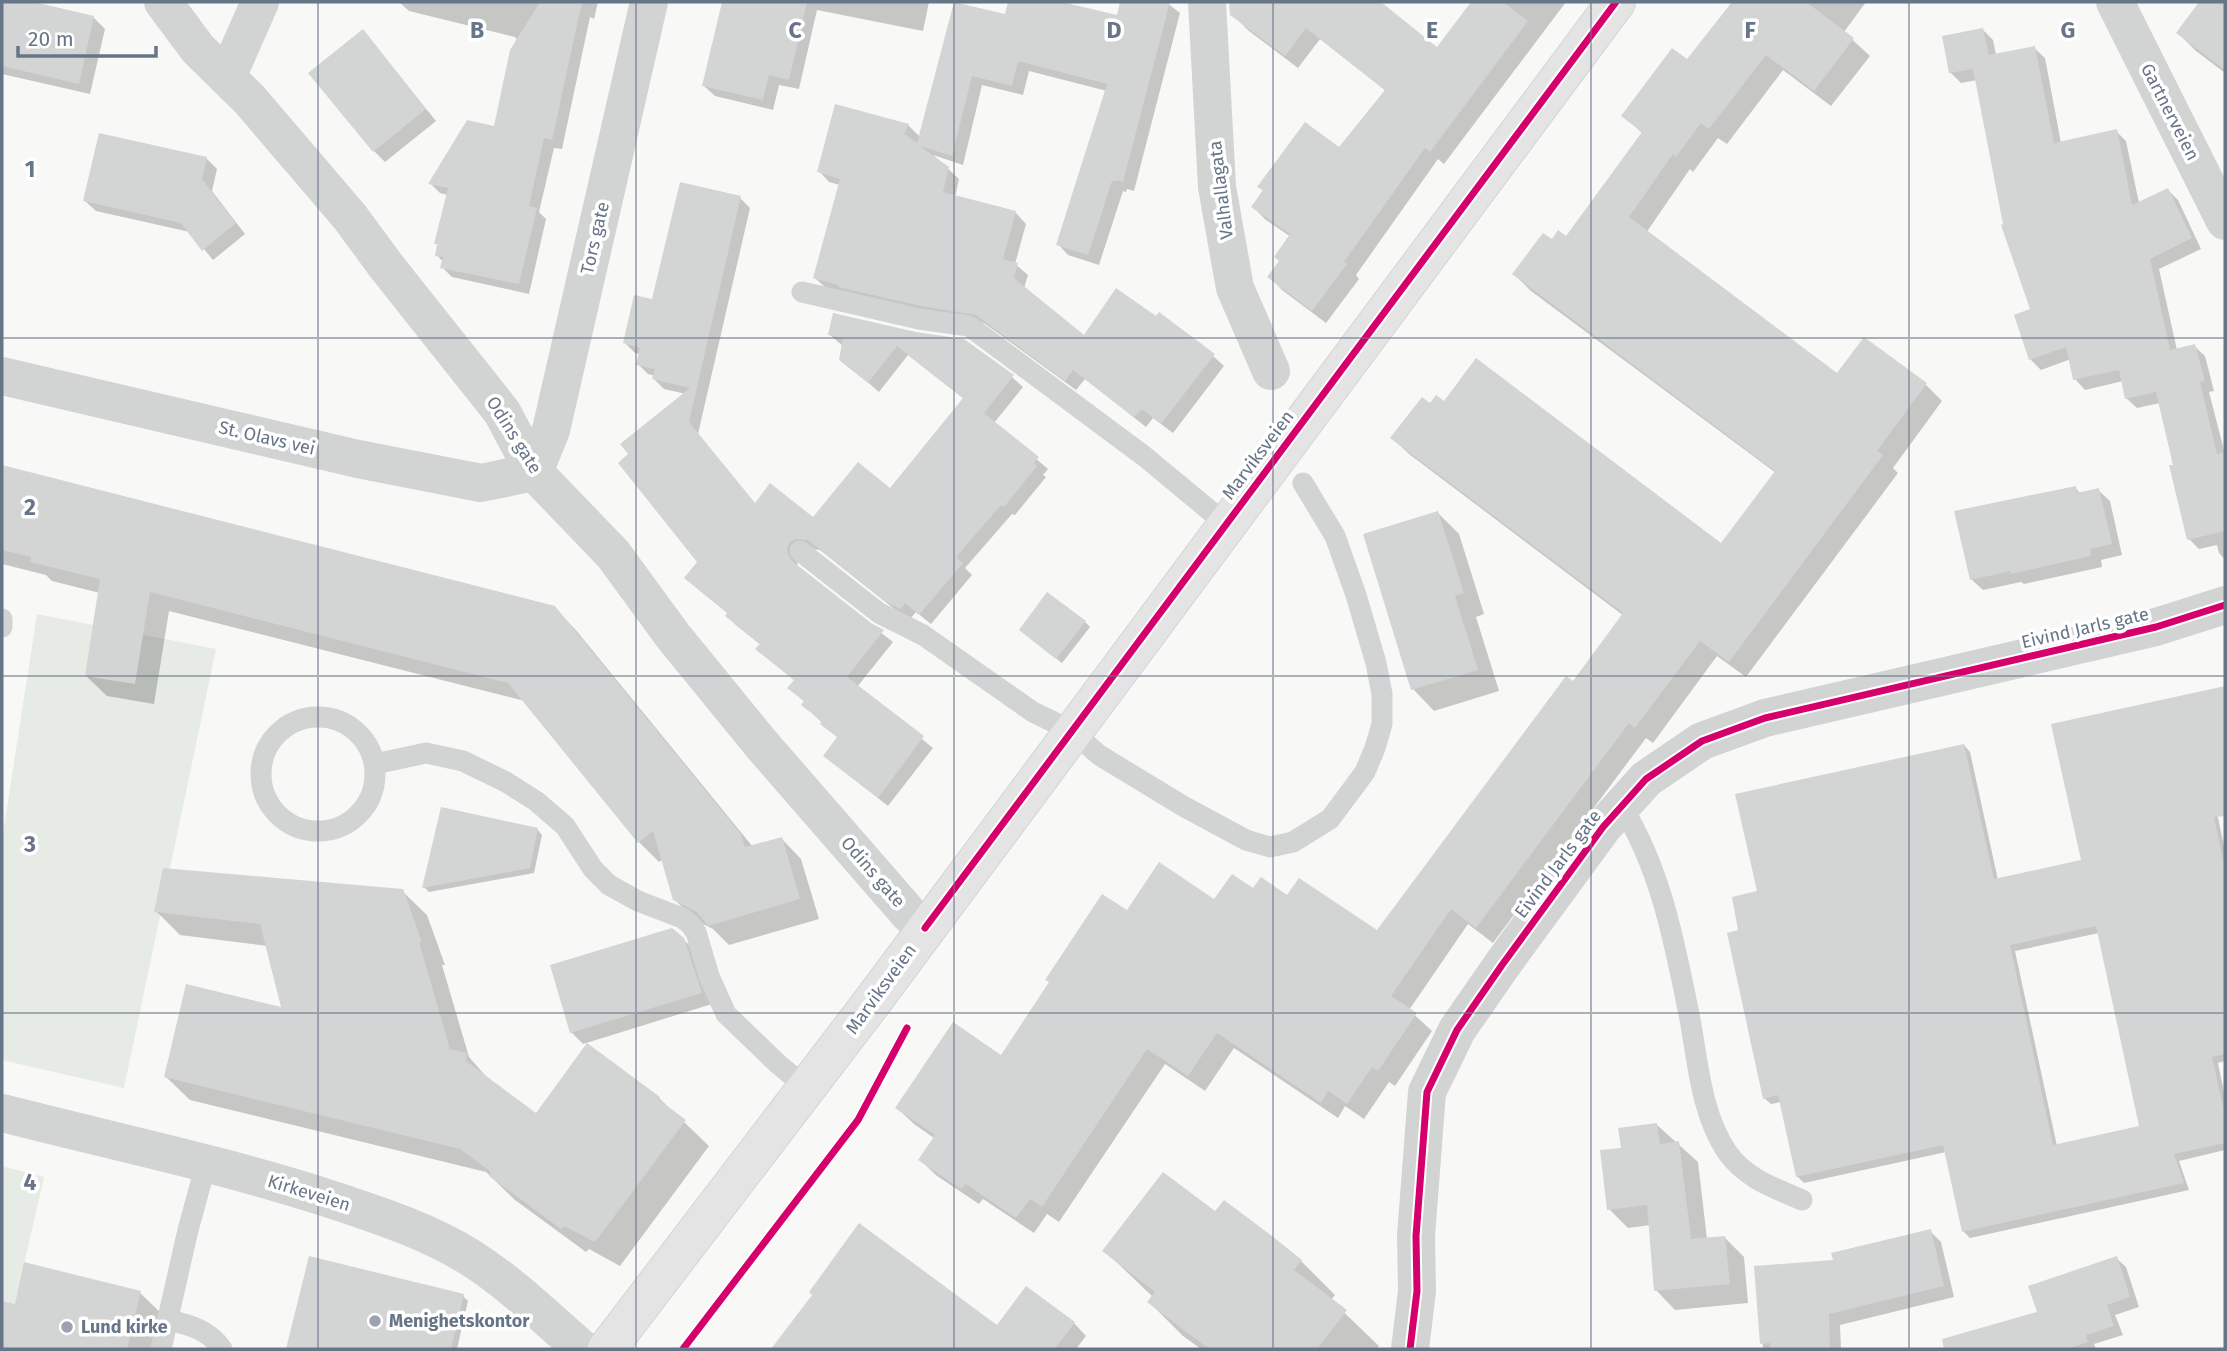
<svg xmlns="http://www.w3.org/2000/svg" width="2227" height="1351" viewBox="0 0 2227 1351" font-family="'Fira Sans',sans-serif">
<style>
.green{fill:#e7ebe5}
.shadow{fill:#0003;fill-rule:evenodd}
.building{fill:#d3d4d4;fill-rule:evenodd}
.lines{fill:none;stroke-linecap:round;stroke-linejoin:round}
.secondary-casing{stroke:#d3d5d6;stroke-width:40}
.lane{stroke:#d2d3d3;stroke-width:21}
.street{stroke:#d2d3d3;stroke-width:38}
.secondary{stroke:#e4e4e4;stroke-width:38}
.cycleway-casing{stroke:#fff;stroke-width:11}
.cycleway{stroke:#d6006c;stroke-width:7}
.grid{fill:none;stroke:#677588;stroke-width:2;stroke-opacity:0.55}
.poi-dot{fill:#9aa3af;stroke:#fff;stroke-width:2.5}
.labels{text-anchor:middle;stroke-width:7;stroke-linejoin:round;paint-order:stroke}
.street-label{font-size:18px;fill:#677588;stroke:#fff}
.poi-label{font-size:18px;font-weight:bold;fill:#677588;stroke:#fff;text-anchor:start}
.grid-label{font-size:23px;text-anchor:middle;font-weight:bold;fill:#677588;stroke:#fff;stroke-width:7;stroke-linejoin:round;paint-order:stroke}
</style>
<rect width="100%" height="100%" fill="#f8f8f7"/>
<g class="green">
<polygon points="37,614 216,649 124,1088 2,1060 2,840"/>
<polygon points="2,1166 44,1177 15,1304 2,1301"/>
</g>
<g class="shadow">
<polygon points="2,2 24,2 93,17 105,29 90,94 2,74"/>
<polygon points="399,2 598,2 594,19 590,17 562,149 554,148 539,212 546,219 529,294 452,277 442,267 443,262 437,255 439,246 436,243 448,195 440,193 430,183 495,128 518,41 515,37 409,11"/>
<polygon points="724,2 929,2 923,31 817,10 799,89 779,85 773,110 715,96 704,86"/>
<polygon points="1010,2 1055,2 1118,18 1122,2 1166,2 1180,13 1134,191 1127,189 1126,192 1123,191 1099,265 1068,255 1058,244 1107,91 1029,71 1023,95 982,85 963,165 933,155 959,179 955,197 1016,213 1026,224 1015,264 1028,275 1024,288 1084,337 1213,356 1224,366 1173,433 1153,418 1146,427 1085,379 1076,390 984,323 933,316 826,288 815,278 840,185 829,182 819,171 908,125 920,137 1006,16"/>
<polygon points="1248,2 1378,2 1438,49 1473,2 1566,2 1444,164 1438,159 1356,275 1359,279 1326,323 1282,290 1270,277 1281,262 1291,237 1266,220 1253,207 1264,191 1259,187 1339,149 1386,91 1320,39 1298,68 1249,31 1236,18"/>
<polygon points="1732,2 1866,2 1844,32 1870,56 1831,106 1783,70 1727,144 1718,138 1693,172 1690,169 1646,233 1838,376 1926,385 1942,401 1893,468 1898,473 1746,677 1717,656 1653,743 1646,738 1493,943 1468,924 1409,1010 1432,1031 1395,1086 1389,1082 1364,1119 1345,1106 1338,1118 1234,1048 1205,1091 1165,1064 1059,1222 1047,1214 1034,1233 983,1199 979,1204 937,1176 920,1160 934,1138 914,1124 897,1108 1002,1057 1127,913 1215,902 1254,890 1288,898 1378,933 1573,684 1624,616 1409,454 1392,438 1430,405 1722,546 1776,473 1531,291 1514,274 1552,241 1566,238 1643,134 1623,115 1688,62"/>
<polygon points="2201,2 2225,2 2225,73 2196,51 2178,33"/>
<polygon points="1983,30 1993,40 1996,55 2034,48 2045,58 2061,143 2116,131 2126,141 2139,203 2168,190 2178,200 2201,249 2159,269 2177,350 2194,346 2205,356 2214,391 2209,392 2225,454 2225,560 2219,553 2217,545 2199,549 2189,539 2160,403 2137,408 2126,398 2123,381 2085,390 2075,379 2071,359 2041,370 2031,360 2016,316 2032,310 2005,226 1977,80 1961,83 1950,72"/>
<polygon points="363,31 436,121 385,162 374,151"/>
<polygon points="206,158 217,169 212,191 245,234 213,260 190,232 96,211 85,201"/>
<polygon points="740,198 750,208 698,434 756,505 813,520 891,491 964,399 908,355 879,392 841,359 843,346 830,335 834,315 1012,377 1023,387 994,423 1048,469 1043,475 1046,477 1015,515 1012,514 965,568 972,575 931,624 916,612 911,618 898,612 820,550 807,548 799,554 797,567 893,642 857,687 933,748 888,806 825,756 839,738 803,705 805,702 800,698 795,681 757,649 761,645 737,626 727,616 729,614 687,578 700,562 686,394 664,389 654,379 655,376 648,374 638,364 640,354 635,353 625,343 654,301"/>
<polygon points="2,468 554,608 575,629 753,847 781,838 801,859 819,919 729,945 713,929 695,920 675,900 663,859 659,862 639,842 525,701 169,611 154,704 107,696 86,676 100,593 52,581 46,575 2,564"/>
<polygon points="2075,488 2081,494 2098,490 2110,501 2122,555 2101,560 2102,567 2024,584 2021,582 1983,590 1971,579"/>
<polygon points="1438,513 1459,534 1484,614 1476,617 1499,691 1434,711 1413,689"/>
<polygon points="1085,622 1090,627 1062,663 1026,635"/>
<path d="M2225,688V744L2203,749L2225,850V1061L2218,1063L2225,1097V1150L2179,1161L2189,1190L1970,1238L1964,1232L1946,1152L1804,1183L1797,1176L1781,1102L1771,1104L1764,1098L1741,931L1759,893L1964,745L1970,752L1998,880L2083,861L2053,726ZM2099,933L2141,1128L2057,1146L2015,951Z"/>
<polygon points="537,829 542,835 534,873 429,892 424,887"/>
<polygon points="402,891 427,915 445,965 442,965 469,1057 490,1081 536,1115 659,1098 709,1146 620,1266 589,1249 586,1252 515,1200 486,1172 190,1100 165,1076 284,1010 267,946 180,935 156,911"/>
<polygon points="675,931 695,951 712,1004 583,1044 571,1032"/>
<polygon points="1657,1125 1698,1162 1707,1239 1725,1238 1744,1257 1748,1303 1675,1310 1656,1290 1650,1225 1628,1228 1609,1209 1623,1149"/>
<polygon points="1215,1214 1301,1261 1335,1295 1331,1300 1379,1346 1377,1349 1201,1349 1183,1336 1149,1302 1153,1297 1105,1251"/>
<polygon points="1930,1231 1941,1242 1954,1297 1840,1325 1841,1349 1763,1349 1756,1267 1835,1262"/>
<polygon points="2116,1258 2126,1267 2139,1307 2115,1315 2123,1335 2094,1344 2096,1349 1990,1349 1997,1325 2039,1313"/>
<polygon points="140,1293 162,1314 153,1349 2,1349 2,1303 16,1306"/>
<polygon points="814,1295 997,1327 1074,1323 1086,1336 1076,1349 773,1349"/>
<polygon points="463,1296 468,1301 457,1349 288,1348"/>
</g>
<g class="building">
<polygon points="2,2 34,2 94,16 79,84 2,66"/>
<polygon points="540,2 582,2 552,140 544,138 529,206 537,208 519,284 440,268 443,257 435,256 437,244 434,244 448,188 428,184 467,120 494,126 510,50"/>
<polygon points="722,2 807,2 789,80 769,75 763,100 702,86"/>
<polygon points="954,2 1005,14 1008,2 1062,2 1117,15 1120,2 1170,2 1123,182 1116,180 1115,182 1112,181 1088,255 1056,245 1107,84 1018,61 1012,86 972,76 952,156 920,146 949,167 943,192 1016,211 1003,259 1018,263 1014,278 1084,335 1116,288 1156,316 1159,312 1215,354 1161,424 1142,409 1134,417 1073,370 1065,381 976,315 921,306 838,287 838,285 813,278 840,179 817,172 835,104 909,124 904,134 917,143"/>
<polygon points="1229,2 1381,2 1437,47 1471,2 1503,2 1528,21 1430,152 1425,148 1344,262 1347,264 1312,311 1267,277 1279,261 1274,257 1290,234 1251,207 1263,190 1257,187 1305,122 1339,147 1385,90 1306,28 1285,56 1230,15"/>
<polygon points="1732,2 1806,2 1854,38 1814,91 1766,55 1709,129 1701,123 1676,157 1673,154 1629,217 1837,373 1864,337 1927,383 1877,451 1883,455 1729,662 1700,641 1635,728 1629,723 1476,928 1451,909 1391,996 1417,1013 1378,1071 1372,1067 1347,1104 1328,1091 1321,1103 1217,1033 1188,1076 1147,1049 1042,1207 1030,1199 1016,1218 966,1184 961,1189 918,1160 935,1135 895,1108 953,1022 1001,1055 1049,982 1045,980 1102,894 1127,910 1159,862 1214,899 1232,874 1253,888 1261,877 1287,895 1299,878 1377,930 1566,676 1573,681 1623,613 1390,438 1422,397 1430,403 1436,395 1444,401 1476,358 1721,543 1775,471 1512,274 1543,233 1552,239 1558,230 1566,236 1642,132 1621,116 1672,48 1687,59"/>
<polygon points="2199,2 2225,2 2225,70 2176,33"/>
<polygon points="1983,28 1989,55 2035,46 2054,143 2117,129 2132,205 2168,188 2192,238 2150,259 2170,350 2195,344 2205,381 2200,382 2217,454 2225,452 2225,531 2187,540 2169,465 2173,465 2156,392 2125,399 2119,370 2073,380 2066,347 2029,360 2014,315 2030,309 2001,225 2003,224 1973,69 1949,73 1942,36"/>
<polygon points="363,29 426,109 373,152 308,73"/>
<polygon points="99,133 207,157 202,179 236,223 202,251 181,223 83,201"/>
<polygon points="680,182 741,196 689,422 755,503 770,483 813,517 858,462 890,488 963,398 897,346 868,383 839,360 843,338 828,335 833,313 916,332 964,339 1014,375 984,413 1039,457 1034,463 1037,466 1004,507 1001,505 956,557 963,563 919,615 905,603 901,609 886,602 808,540 796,539 790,542 787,548 788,555 792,561 871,623 884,630 847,677 924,736 878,798 823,756 837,737 820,724 822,721 801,705 804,701 787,688 794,680 755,649 760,644 725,616 727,613 684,578 697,562 618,463 628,454 620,444 690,388 652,379 655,369 636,365 640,348 623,343 634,295 652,299"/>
<polygon points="2,465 555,606 741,834 745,847 782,837 800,899 708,926 697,912 673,900 653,831 638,843 508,683 150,592 135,684 85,676 100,579 30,562 31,557 2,550"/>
<polygon points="2076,486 2077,493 2099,488 2112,544 2090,549 2091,556 2011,574 2011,571 1970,580 1954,511"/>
<polygon points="1438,511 1464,593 1455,596 1478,670 1411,690 1363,534"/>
<polygon points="1047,592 1086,621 1056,659 1019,630"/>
<path d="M2225,686V816L2214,817L2225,869V1054L2212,1057L2225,1115V1143L2174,1154L2184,1183L1962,1232L1943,1145L1796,1177L1778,1095L1763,1099L1727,933L1738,930L1732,897L1757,891L1735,794L1964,744L1994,879L2081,860L2051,724ZM2096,926L2139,1126L2053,1145L2010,945Z"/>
<polygon points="441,807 538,828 530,868 422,888"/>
<polygon points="163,868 403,889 422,942 419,942 450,1049 467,1053 466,1061 536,1113 587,1043 660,1097 658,1099 686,1120 595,1242 564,1226 561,1229 489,1176 491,1172 460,1149 164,1077 186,984 281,1007 260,924 154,912"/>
<polygon points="672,928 684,938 702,993 570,1033 550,965"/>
<polygon points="1657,1123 1660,1144 1679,1141 1691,1239 1725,1236 1730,1284 1654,1291 1647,1205 1607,1210 1600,1150 1621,1148 1618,1128"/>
<polygon points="1163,1172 1215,1211 1224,1200 1268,1233 1302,1260 1294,1270 1347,1310 1317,1349 1209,1349 1147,1302 1155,1292 1102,1251"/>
<polygon points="859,1223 997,1325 1026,1286 1075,1322 1055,1349 771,1349 812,1295 809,1292"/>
<polygon points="1931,1229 1944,1286 1829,1314 1830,1349 1770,1349 1770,1343 1760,1344 1754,1266 1833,1260 1831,1253"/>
<polygon points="309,1256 464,1294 451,1349 286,1349"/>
<polygon points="2117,1256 2130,1297 2107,1305 2114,1326 2086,1335 2088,1342 2067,1349 1944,1349 1942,1339 2037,1312 2028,1286"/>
<polygon points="24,1262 141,1291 127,1349 2,1349 2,1301 15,1304"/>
</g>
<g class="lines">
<g class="secondary-casing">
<polyline id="secondary" points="607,1349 872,1002 1616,2"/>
</g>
<g class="lane">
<polyline points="802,292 919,319 969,326 1144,456 1226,524"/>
<polyline points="800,551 879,613 923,635 1033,712 1072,731 1099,755 1183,806 1246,840 1270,847 1293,842 1330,819 1365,772 1375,748 1382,724 1382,694 1376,663 1356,595 1335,536 1303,483"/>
<polyline points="2,619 2,627"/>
<circle cx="318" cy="774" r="57"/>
<polyline points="375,764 426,753 463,761 506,782 536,801 565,826 593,869 609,885 638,901 682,918 689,923 696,932 709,976 726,1014 778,1064 806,1087"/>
<path d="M1622,807C1662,871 1675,946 1690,1019C1698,1063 1701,1113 1727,1152C1745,1178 1774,1188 1802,1200"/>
<path d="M169,1320C190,1325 209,1330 222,1349"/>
<polyline points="161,1349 188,1230 206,1164"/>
</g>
<g class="street">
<polyline points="163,2 198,49 250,100 350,217 386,266 502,412 534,472 613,554 673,636 762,745 909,914 925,928"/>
<polyline points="1207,2 1217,187 1235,288 1271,371"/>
<polyline points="2115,2 2225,221"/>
<polyline points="227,77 260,2"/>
<polyline points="2,376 358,459 481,483 534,472 551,430 649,2"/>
<path d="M2,1113C111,1141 222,1164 330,1199C378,1215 428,1231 471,1258C512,1284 546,1318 582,1349"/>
<polyline points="1410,1349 1417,1291 1416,1236 1427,1092 1457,1030 1502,965 1603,827 1646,779 1702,741 1765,718 2156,627 2225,605"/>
</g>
<use href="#secondary" class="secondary"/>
<g class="cycleway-casing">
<g id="cycleway">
<polyline points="925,928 1616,2"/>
<polyline points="683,1349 858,1120 907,1028"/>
<polyline points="1410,1349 1417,1291 1416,1236 1427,1092 1457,1030 1502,965 1603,827 1646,779 1702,741 1765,718 2156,627 2225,605"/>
</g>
</g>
<use href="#cycleway" class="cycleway"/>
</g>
<path class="grid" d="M318,2V1349M636,2V1349M954,2V1349M1273,2V1349M1591,2V1349M1909,2V1349M2,338H2225M2,676H2225M2,1013H2225"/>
<g class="poi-dot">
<circle cx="375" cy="1321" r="7"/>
<circle cx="67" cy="1327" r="7"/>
</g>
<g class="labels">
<g class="street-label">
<text transform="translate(2170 112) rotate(63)" y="6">Gartnerveien</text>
<text transform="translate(1221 190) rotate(-97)" y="6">Valhallagata</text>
<text transform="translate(595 238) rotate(-77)" y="6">Tors gate</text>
<text transform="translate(514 435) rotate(58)" y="6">Odins gate</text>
<text transform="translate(267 438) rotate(13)" y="6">St. Olavs vei</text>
<text transform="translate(1258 455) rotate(-53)" y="6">Marviksveien</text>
<text transform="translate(2085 628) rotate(-13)" y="6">Eivind Jarls gate</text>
<text transform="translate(1558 864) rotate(-53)" y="6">Eivind Jarls gate</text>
<text transform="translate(873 872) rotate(49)" y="6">Odins gate</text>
<text transform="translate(881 989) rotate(-54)" y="6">Marviksveien</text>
<text transform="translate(309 1193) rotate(17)" y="6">Kirkeveien</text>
</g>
<g class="poi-label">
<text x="389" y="1327">Menighetskontor</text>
<text x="81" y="1333">Lund kirke</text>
</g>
</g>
<g class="grid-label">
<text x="477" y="38">B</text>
<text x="795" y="38">C</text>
<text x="1114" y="38">D</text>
<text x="1432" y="38">E</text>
<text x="1750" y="38">F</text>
<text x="2068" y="38">G</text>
<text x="30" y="177">1</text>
<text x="30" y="515">2</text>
<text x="30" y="852">3</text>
<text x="30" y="1190">4</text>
</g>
<rect width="2227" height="1351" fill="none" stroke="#677588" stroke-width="7"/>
<path d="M18 46v10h138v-10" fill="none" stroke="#677588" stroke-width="3.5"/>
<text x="28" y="46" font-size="21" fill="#677588" stroke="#ffffff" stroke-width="5" paint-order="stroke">20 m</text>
</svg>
